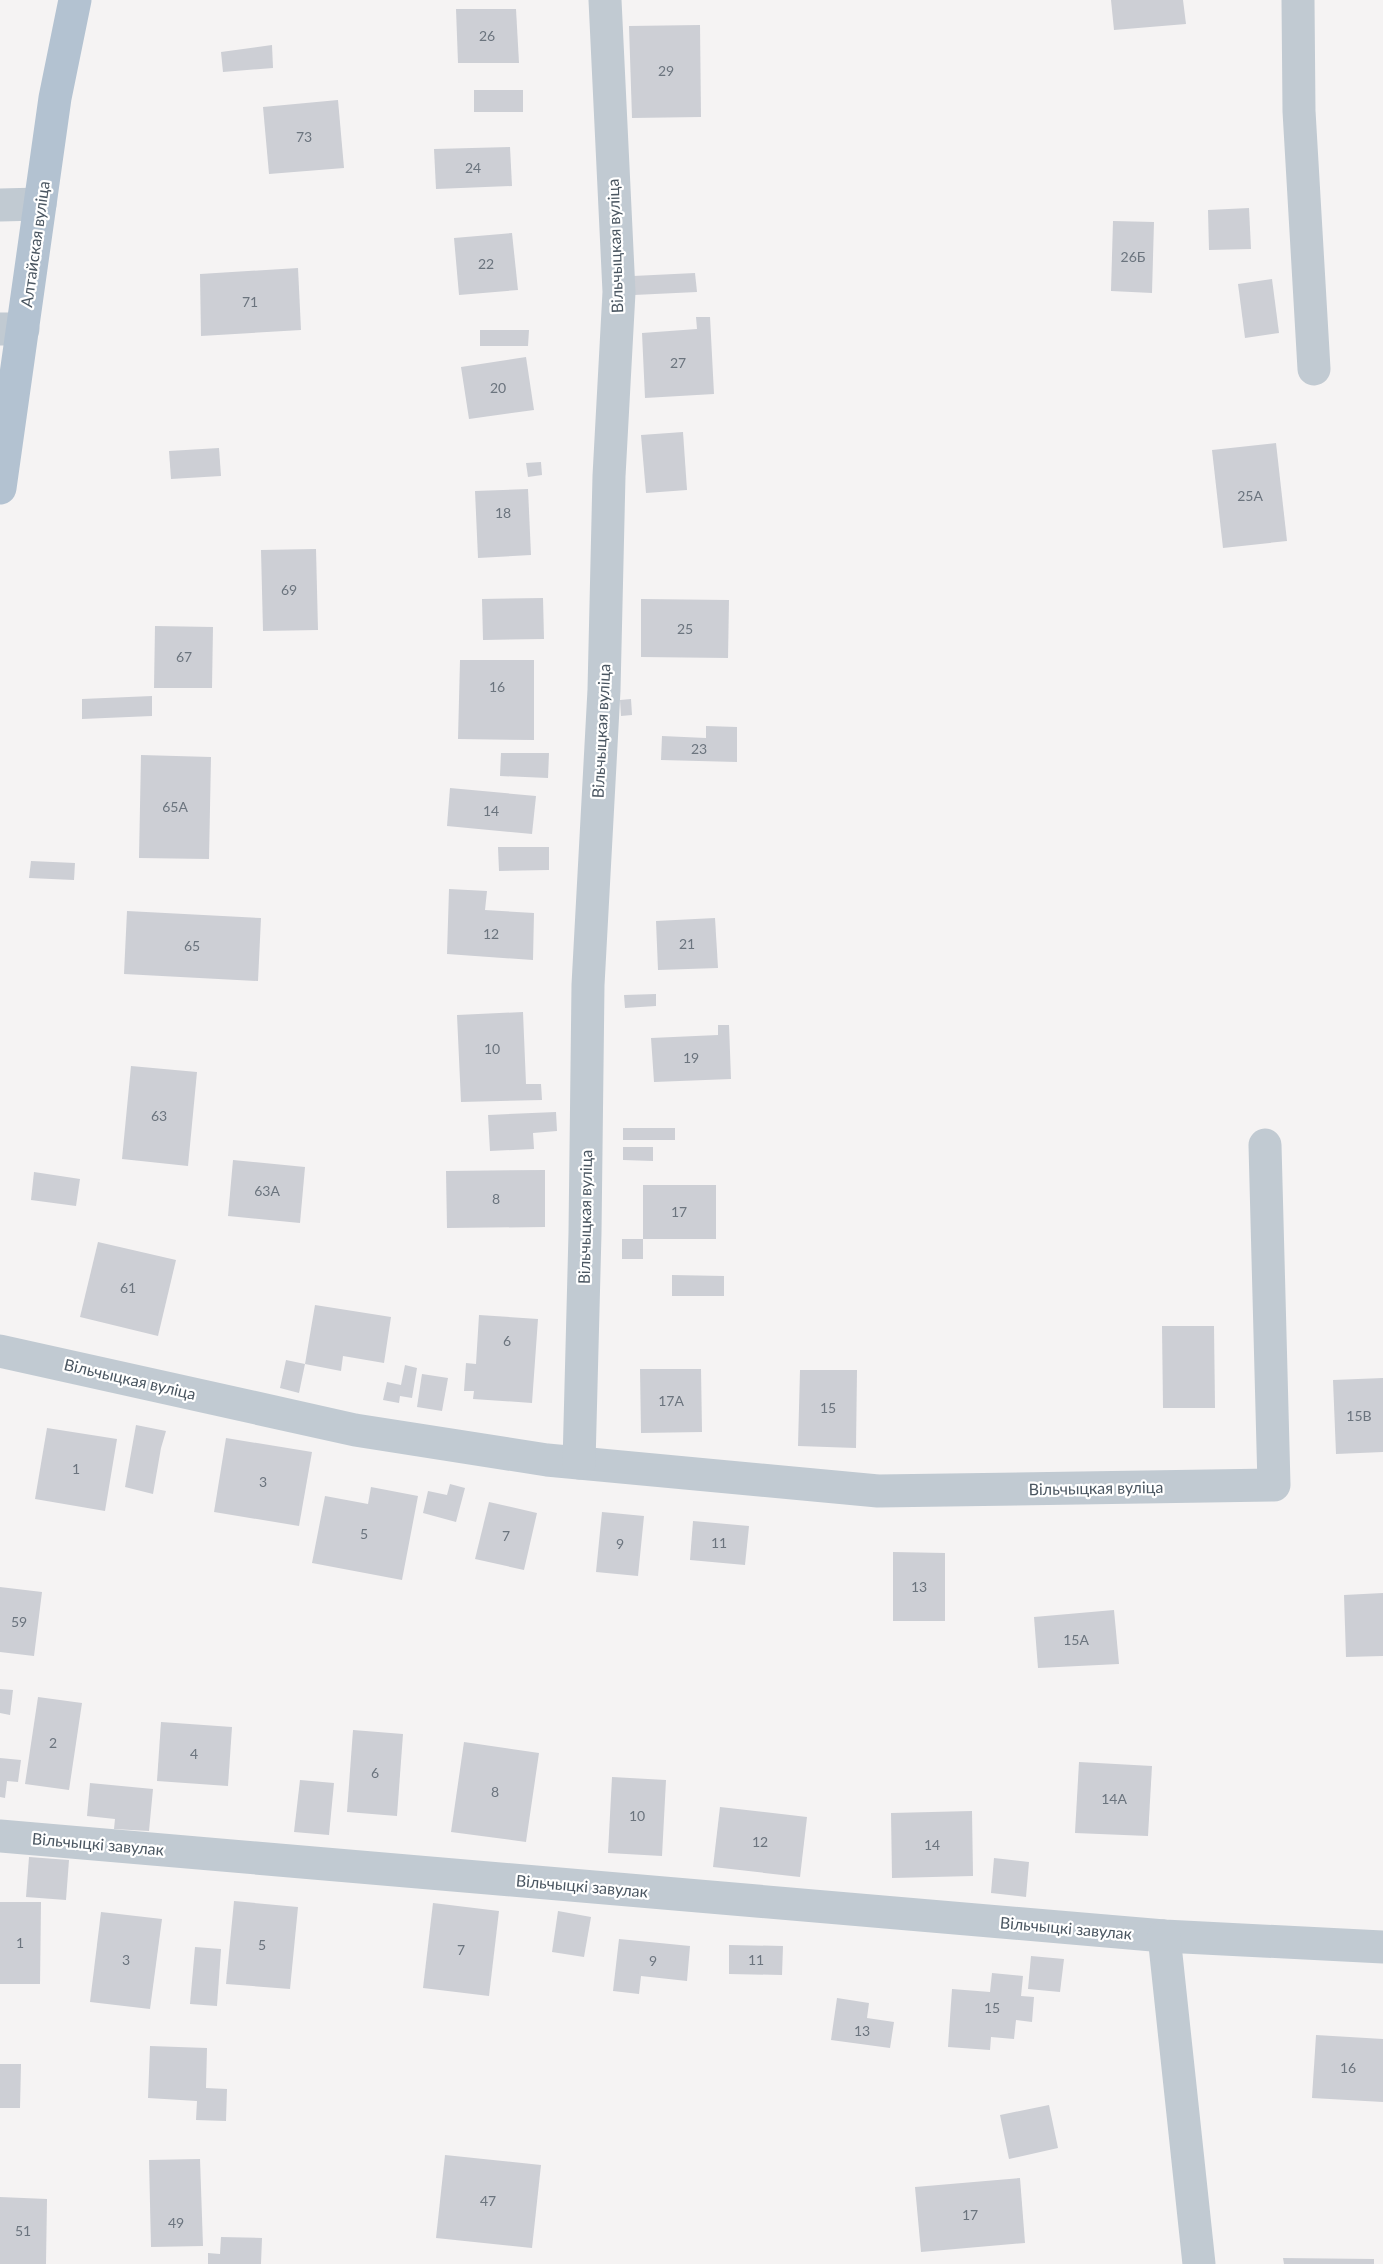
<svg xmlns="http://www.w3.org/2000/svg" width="1383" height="2264" viewBox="0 0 1383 2264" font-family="Lato,sans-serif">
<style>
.building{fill:#cdcfd5}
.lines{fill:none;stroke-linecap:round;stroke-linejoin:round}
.minor{stroke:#c1cad2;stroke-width:33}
.major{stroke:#b3c2d1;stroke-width:33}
.labels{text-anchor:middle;stroke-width:4.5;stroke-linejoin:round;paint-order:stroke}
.number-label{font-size:14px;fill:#6b747e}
.street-label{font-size:16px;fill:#4a5661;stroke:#fff}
</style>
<rect width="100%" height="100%" fill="#f5f3f3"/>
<g class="building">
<polygon points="1111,0 1183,0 1186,24 1114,30"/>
<polygon points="456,9 516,9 519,63 458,63"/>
<polygon points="700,25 701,117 632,118 629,26"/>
<polygon points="272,45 273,68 223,72 221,52"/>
<rect x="474" y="90" width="49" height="22"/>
<polygon points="338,100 344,168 269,174 263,107"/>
<polygon points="510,147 512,186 436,189 434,149"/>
<polygon points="1249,208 1251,249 1209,250 1208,210"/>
<polygon points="1113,221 1154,222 1152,293 1111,291"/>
<polygon points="512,233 518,290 459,295 454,238"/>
<polygon points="298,268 301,330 201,336 200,274"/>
<polygon points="695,273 697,292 634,295 633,276"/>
<polygon points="1272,279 1279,333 1245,338 1238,284"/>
<polygon points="696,317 710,317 714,394 645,398 642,333 697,329"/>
<polygon points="480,330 529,330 528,346 480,346"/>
<polygon points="526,357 534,410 469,419 461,367"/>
<polygon points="683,432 687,490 646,493 641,435"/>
<polygon points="1276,443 1287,541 1223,548 1212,450"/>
<polygon points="219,448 221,476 171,479 169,451"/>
<polygon points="541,462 542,475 528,477 526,463"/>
<polygon points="528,489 531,555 478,558 475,491"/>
<polygon points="316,549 318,630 263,631 261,550"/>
<polygon points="543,598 544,639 483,640 482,599"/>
<polygon points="641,599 729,600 728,658 641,657"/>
<polygon points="155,626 213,627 212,688 154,688"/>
<polygon points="460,660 534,660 534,740 458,739"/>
<polygon points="152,696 152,716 82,719 82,699"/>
<polygon points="631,699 632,715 621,716 620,700"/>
<polygon points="706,726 737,727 737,762 661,760 662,736 706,738"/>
<polygon points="501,753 549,753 548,778 500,776"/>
<polygon points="141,755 211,757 209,859 139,858"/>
<polygon points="450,788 536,796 532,834 447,826"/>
<polygon points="498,847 549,847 549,870 499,871"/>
<polygon points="31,861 75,863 74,880 29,878"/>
<polygon points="449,889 487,891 485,910 534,913 533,960 447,954"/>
<polygon points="127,911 261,918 258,981 124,974"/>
<polygon points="715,918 718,968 658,970 656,921"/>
<polygon points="656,994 656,1006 625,1008 624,995"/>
<polygon points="523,1012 526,1084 541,1084 542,1100 461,1102 457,1015"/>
<polygon points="718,1025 729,1025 731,1079 654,1082 651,1038 718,1035"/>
<polygon points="131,1066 197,1072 188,1166 122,1159"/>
<polygon points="556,1112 557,1131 533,1133 534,1149 490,1151 488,1115"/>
<rect x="623" y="1128" width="52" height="12"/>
<polygon points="623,1147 653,1147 653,1161 623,1160"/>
<polygon points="233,1160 305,1167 300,1223 228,1216"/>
<polygon points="545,1170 545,1227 447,1228 446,1171"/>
<polygon points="34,1172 80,1179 76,1206 31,1200"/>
<rect x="643" y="1185" width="73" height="54"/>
<rect x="622" y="1239" width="21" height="20"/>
<polygon points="98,1242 176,1260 158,1336 80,1317"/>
<polygon points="672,1275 724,1276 724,1296 672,1296"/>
<polygon points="315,1305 391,1317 384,1363 343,1356 341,1371 305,1364"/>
<polygon points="479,1315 538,1319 532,1403 473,1399 474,1391 464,1391 466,1363 476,1364"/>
<polygon points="1162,1326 1214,1326 1215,1408 1163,1408"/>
<polygon points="286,1360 305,1364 299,1393 280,1388"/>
<polygon points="405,1365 417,1368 412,1398 400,1396 399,1403 383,1400 387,1382 401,1385"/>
<polygon points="640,1369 701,1369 702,1432 641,1433"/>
<polygon points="800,1370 857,1370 856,1448 798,1446"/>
<polygon points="422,1374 448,1378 442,1411 417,1407"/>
<polygon points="1383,1378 1383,1452 1336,1454 1333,1380"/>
<polygon points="136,1425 166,1431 161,1448 153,1494 125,1487"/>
<polygon points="47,1428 117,1439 105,1511 35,1499"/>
<polygon points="226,1438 312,1452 299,1526 214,1512"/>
<polygon points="450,1484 465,1488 456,1522 423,1513 428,1491 447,1495"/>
<polygon points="371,1487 418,1496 402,1580 312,1563 325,1496 368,1504"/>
<polygon points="489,1502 537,1513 524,1570 475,1559"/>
<polygon points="602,1512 644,1516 638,1576 596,1572"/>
<polygon points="693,1521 749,1526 745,1565 690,1560"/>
<polygon points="893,1552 945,1553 945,1621 893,1621"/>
<polygon points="0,1587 42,1592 34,1656 0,1652"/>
<polygon points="1383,1593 1383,1656 1346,1657 1344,1595"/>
<polygon points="1114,1610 1119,1664 1038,1668 1034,1617"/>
<polygon points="0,1689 13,1690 10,1715 0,1713"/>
<polygon points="38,1697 82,1703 69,1790 25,1784"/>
<polygon points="161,1722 232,1727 228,1786 157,1781"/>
<polygon points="353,1730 403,1734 397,1816 347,1812"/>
<polygon points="464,1742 539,1753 526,1842 451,1832"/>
<polygon points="0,1758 21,1760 18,1782 7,1781 5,1798 0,1797"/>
<polygon points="1079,1762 1152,1766 1148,1836 1075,1833"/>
<polygon points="612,1777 666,1780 662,1856 608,1853"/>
<polygon points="300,1780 334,1783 329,1835 294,1832"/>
<polygon points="90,1783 153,1789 149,1831 114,1829 115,1819 87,1816"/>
<polygon points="720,1807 807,1817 800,1877 713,1867"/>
<polygon points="972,1811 973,1876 892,1878 891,1813"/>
<polygon points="29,1857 69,1860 66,1900 26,1897"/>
<polygon points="994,1858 1029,1862 1026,1897 991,1893"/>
<polygon points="234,1901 298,1907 290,1989 226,1984"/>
<polygon points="0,1902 41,1902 40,1984 0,1984"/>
<polygon points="433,1903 499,1911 489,1996 423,1988"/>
<polygon points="558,1911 591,1917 584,1957 552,1952"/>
<polygon points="101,1912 162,1919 150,2009 90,2002"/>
<polygon points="619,1939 690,1946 687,1981 641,1976 639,1994 613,1991"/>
<polygon points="729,1945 783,1946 782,1975 729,1974"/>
<polygon points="195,1947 221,1949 217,2006 190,2004"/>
<polygon points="1031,1956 1064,1959 1060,1992 1028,1989"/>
<polygon points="992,1973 1023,1976 1021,1996 1034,1997 1032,2022 1016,2020 1014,2039 991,2037 990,2050 948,2047 952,1989 990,1992"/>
<polygon points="837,1998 869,2003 867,2018 894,2022 890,2048 831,2040"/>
<polygon points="1316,2035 1383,2039 1383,2102 1312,2098"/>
<polygon points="150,2046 207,2048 206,2088 227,2089 226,2121 196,2120 197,2101 148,2098"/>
<polygon points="0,2064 21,2064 20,2108 0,2108"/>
<polygon points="1049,2105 1058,2148 1009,2159 1000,2115"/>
<polygon points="445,2155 541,2165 532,2248 436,2238"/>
<polygon points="200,2159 203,2246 151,2247 149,2160"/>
<polygon points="1020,2178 1025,2243 921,2252 915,2187"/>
<polygon points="0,2197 47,2199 46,2264 0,2264"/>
<polygon points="221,2237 262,2238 261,2264 208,2264 208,2253 220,2254"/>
<polygon points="1283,2258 1374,2259 1374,2264 1284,2264"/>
</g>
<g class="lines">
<g class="minor">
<polyline points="1298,0 1299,111 1314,369"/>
<polyline points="0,205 40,204"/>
<polyline points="0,329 23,329"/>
<polyline points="0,1351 355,1430 547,1460 878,1491 1274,1485 1265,1145"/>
<polyline points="579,1463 585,1233 588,985 604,690 609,476 619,292 605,0"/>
<polyline points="0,1836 1164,1936 1383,1947"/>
<polyline points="1164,1936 1199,2264"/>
</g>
<polyline class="major" points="0,488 55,98 75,0"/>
</g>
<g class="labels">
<g class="number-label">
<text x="487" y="41">26</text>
<text x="666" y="76">29</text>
<text x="304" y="142">73</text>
<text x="473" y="173">24</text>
<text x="1133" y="262">26Б</text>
<text x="486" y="269">22</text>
<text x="250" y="307">71</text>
<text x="678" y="368">27</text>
<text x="498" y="393">20</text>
<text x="1250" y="501">25А</text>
<text x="503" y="518">18</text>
<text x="289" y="595">69</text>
<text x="685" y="634">25</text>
<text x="184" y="662">67</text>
<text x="497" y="692">16</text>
<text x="699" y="754">23</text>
<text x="175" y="812">65А</text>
<text x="491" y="816">14</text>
<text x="491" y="939">12</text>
<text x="687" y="949">21</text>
<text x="192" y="951">65</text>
<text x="492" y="1054">10</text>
<text x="691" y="1063">19</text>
<text x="159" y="1121">63</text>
<text x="267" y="1196">63А</text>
<text x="496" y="1204">8</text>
<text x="679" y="1217">17</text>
<text x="128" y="1293">61</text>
<text x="507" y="1346">6</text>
<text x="671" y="1406">17А</text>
<text x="828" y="1413">15</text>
<text x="1359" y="1421">15В</text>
<text x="76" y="1474">1</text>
<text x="263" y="1487">3</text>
<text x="364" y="1539">5</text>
<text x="506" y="1541">7</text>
<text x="719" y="1548">11</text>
<text x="620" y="1549">9</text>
<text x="919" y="1592">13</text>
<text x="19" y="1627">59</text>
<text x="1076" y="1645">15А</text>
<text x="53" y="1748">2</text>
<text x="194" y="1759">4</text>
<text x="375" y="1778">6</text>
<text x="495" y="1797">8</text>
<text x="1114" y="1804">14А</text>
<text x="637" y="1821">10</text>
<text x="760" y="1847">12</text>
<text x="932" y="1850">14</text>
<text x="20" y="1948">1</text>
<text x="262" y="1950">5</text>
<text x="461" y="1955">7</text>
<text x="126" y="1965">3</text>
<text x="756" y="1965">11</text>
<text x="653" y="1966">9</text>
<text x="992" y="2013">15</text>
<text x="862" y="2036">13</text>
<text x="1348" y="2073">16</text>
<text x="488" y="2206">47</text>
<text x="970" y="2220">17</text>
<text x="176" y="2228">49</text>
<text x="23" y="2236">51</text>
</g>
<g class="street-label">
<text transform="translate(35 244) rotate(-82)" y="6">Алтайская вуліца</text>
<text transform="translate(615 246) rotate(-92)" y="6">Вільчыцкая вуліца</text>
<text transform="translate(601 731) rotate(-87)" y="6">Вільчыцкая вуліца</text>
<text transform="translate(585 1217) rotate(-89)" y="6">Вільчыцкая вуліца</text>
<text transform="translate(130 1379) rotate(13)" y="6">Вільчыцкая вуліца</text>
<text transform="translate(1096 1488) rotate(-1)" y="6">Вільчыцкая вуліца</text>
<text transform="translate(98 1844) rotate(5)" y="6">Вільчыцкі завулак</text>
<text transform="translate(582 1886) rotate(5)" y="6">Вільчыцкі завулак</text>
<text transform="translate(1066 1928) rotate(5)" y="6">Вільчыцкі завулак</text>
</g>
</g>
</svg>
